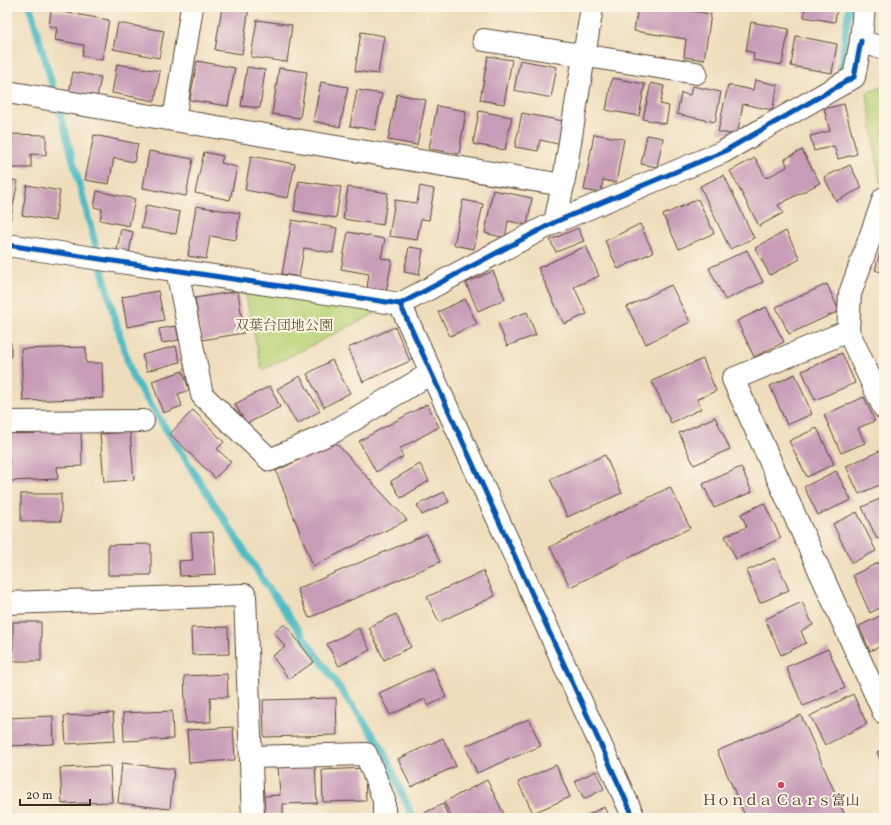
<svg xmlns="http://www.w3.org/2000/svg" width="891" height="825" viewBox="0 0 891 825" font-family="Vollkorn,'Noto Serif JP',serif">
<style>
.green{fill:#b9d378;stroke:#7a7e4b}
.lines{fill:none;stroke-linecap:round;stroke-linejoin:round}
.stream{stroke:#4ebcc5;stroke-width:7}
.building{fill:#c89cb7}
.street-casing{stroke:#564536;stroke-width:24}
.street{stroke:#fff;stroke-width:22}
.cycleway-casing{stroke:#fcf5e5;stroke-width:8}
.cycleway{stroke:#0057b8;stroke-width:5}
.poi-dot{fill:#d1495b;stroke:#fcf5e5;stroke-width:1.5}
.labels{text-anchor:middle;stroke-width:4;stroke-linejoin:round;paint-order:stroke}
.park-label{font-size:14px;fill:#5a5434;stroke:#fcf5e5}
.poi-label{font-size:14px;fill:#3b2a1e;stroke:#fcf5e5}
</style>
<rect width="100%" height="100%" fill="#fcf5e5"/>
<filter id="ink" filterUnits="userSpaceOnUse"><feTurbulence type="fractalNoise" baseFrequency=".025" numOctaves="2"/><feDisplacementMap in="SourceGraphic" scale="8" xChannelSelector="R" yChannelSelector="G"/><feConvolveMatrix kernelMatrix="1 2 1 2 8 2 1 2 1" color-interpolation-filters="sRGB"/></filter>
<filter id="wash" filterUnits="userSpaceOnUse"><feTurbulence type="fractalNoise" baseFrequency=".012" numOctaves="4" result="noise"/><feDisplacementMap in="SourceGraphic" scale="16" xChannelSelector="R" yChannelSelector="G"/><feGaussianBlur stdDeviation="0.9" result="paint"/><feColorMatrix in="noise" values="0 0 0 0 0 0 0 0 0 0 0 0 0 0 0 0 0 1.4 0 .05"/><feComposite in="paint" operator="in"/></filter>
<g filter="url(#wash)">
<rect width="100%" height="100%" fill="#edb"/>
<g class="green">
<polygon points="884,86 884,183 880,182 867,93"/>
<polygon points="244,287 380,311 262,370"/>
</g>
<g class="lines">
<g class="stream">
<polyline points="30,7 65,130 114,315 132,376 265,583 381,746 413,818"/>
<polyline points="841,68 849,7"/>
</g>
</g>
<g id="blocks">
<g class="building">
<polygon points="222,7 249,7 242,54 215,50"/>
<polygon points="638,7 665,7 711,14 704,60 684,57 686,39 634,31"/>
<polygon points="805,7 837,7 835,22 804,17"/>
<polygon points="51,10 109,20 102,60 82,56 84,45 55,40 57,28 49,26"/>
<polygon points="884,12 884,26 879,25"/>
<polygon points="257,20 292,25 287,62 251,57"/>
<polygon points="751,22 789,29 782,65 753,60 754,53 746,51"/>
<polygon points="118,23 164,31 159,58 113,49"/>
<polygon points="361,32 384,36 378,74 355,71"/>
<polygon points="796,36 837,44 832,73 791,66"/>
<polygon points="488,56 512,60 504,104 480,100"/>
<polygon points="520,60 557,67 551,98 514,90"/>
<polygon points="197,61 235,68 228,106 190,100"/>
<polygon points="117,64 160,71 155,101 112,93"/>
<polygon points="247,67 265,70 260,108 241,106"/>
<polygon points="279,68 307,72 300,118 272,114"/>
<polygon points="73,72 101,77 97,98 69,93"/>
<polygon points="612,78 645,84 639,116 606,110"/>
<polygon points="755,80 778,85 772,110 743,104 737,135 718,132 728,85 753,90"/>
<polygon points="321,82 348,87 340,127 313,121"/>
<polygon points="651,83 664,86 660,104 669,106 666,124 643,119"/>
<polygon points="692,86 721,92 715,122 677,114 681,93 690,95"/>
<polygon points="357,90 382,94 375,130 350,126"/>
<polygon points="397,94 426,100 417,145 388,140"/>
<polygon points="844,104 857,154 838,159 834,146 814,151 810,136 830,131 824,109"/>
<polygon points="437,106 466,111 459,154 429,149"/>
<polygon points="479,111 512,117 505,150 473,144"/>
<polygon points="522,113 563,121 558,144 540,140 538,151 515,147"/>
<polygon points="8,134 46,135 46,155 31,154 31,168 8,168"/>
<polygon points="594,134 624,139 616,183 603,180 601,193 584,190"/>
<polygon points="94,135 138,144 134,162 114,158 109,184 85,180"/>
<polygon points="647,135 663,138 657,167 641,164"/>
<polygon points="802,150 820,183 778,205 783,213 759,226 730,171 755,158 766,178 787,167 785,159"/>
<polygon points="149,151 193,159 186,196 143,188"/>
<polygon points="204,152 223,156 221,163 237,167 230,200 195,193"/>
<polygon points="251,156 295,164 288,198 245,190"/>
<polygon points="850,165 862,188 836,201 824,177"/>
<polygon points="724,175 754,238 730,249 700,186"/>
<polygon points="7,179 18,181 10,221 7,221"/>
<polygon points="299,181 341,187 336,218 294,211"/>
<polygon points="27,185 60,191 55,221 22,215"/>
<polygon points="420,186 434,189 429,220 421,219 417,240 389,236 395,200 417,203"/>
<polygon points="348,187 388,193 383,225 343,219"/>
<polygon points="493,190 532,198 527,225 508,221 505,238 485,233"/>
<polygon points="97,191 135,199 129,226 100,220 102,209 94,207"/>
<polygon points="698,199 714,233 679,249 663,215"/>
<polygon points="463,200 483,204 474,249 454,245"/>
<polygon points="146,205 180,212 176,234 141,228"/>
<polygon points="196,206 240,213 236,240 210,236 206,259 188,256"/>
<polygon points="292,220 337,228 333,253 304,248 299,277 282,274"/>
<polygon points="640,224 653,252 618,269 605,241"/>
<polygon points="578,228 584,241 556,252 550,240"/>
<polygon points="121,229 133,232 129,253 117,250"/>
<polygon points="786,231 800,259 770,275 755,248"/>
<polygon points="348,232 385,239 381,258 392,260 386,292 367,288 369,274 341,269"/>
<polygon points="586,246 599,276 574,287 587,314 564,324 538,268"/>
<polygon points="409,247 423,249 419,275 404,272"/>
<polygon points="747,250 763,282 725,300 709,268"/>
<polygon points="880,252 884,253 884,273 875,270"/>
<polygon points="493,271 505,299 478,311 466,283"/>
<polygon points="827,284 839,311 789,334 776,307"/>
<polygon points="671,285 690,322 646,344 627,307"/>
<polygon points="158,291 164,320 127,327 122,297"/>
<polygon points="238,291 244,333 202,340 195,298"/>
<polygon points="884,297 884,307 881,306"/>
<polygon points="465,299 477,324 450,336 438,312"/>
<polygon points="766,307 784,342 754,357 737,321"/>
<polygon points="527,312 536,335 507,346 498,323"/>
<polygon points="176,326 179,340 162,343 159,329"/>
<polygon points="395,327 410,361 363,382 348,348"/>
<rect x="7" y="343" width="4" height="14"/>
<polygon points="176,346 180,362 147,371 142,355"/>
<polygon points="86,347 86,363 102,363 103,398 23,401 21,349"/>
<polygon points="842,353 855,383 815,400 802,371"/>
<polygon points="703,359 716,391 697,399 701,409 671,423 652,381"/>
<polygon points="332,360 350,393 324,407 307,374"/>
<polygon points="183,371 189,390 178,394 182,406 163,413 152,381"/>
<polygon points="795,374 812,414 787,425 770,386"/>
<polygon points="300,376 320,411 297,424 277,389"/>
<polygon points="7,381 8,381 10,407 7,407"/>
<polygon points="270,386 280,407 246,424 235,404"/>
<polygon points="864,397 875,421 858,428 865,443 841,453 824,415"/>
<polygon points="427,404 439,427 399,449 403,457 376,472 359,441"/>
<polygon points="193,410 224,442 217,449 231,462 215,478 170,434"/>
<polygon points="715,417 730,449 694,465 679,433"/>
<polygon points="817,428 834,464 807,477 789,441"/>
<polygon points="81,429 82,466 57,467 58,479 10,481 9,458 7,458 7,433"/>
<polygon points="130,432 134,480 104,482 100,434"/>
<polygon points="335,442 407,520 313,566 276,471"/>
<polygon points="882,450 884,454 884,483 859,494 846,466"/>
<polygon points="605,455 622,493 567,517 550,479"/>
<polygon points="420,464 429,481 401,498 391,481"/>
<polygon points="741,467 752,492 714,508 703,484"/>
<polygon points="836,471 851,500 818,515 804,487"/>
<polygon points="670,487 690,528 570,587 550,547"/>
<polygon points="444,492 449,502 422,515 417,505"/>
<rect x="21" y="494" width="40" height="27"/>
<polygon points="884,497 884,536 877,539 862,507"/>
<polygon points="764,503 781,538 736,559 725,536 747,527 741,514"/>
<polygon points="857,512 876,551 852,563 833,524"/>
<polygon points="213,532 216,574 180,576 179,561 193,560 191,533"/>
<polygon points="427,534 440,562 309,618 297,589"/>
<polygon points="151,544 151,575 108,575 108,545"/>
<polygon points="775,558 789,590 760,603 746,571"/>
<polygon points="880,562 884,572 884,606 870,613 853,575"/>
<polygon points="483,571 495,596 439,622 427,597"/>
<polygon points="802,602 813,625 801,631 806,643 781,655 765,619"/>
<polygon points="396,614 411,647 384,660 369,627"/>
<polygon points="884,614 884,645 870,651 859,626"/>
<rect x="13" y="622" width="28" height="39"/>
<polygon points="285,624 314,662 289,679 272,656 285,647 274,632"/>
<polygon points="228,627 229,654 192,655 191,628"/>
<polygon points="359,628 370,650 339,666 327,644"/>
<polygon points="828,649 845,688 803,706 786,667"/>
<polygon points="433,668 446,697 428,706 425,699 390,715 379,693"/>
<polygon points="227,674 228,697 210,697 211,722 186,723 184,676"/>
<polygon points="853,694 867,724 825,745 810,716"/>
<polygon points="336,698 337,735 264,737 263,700"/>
<polygon points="172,711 173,739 124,741 123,713"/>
<polygon points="113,713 115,741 66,744 64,716"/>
<polygon points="801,715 846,818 746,818 717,751"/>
<polygon points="53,716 54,744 7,746 7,718"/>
<polygon points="529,719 541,746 477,773 465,746"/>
<polygon points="233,727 235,760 189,763 187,730"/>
<polygon points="443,738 456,766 411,787 398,759"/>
<polygon points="884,749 884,768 877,752"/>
<polygon points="122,763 174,769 170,809 118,803"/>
<polygon points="315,765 317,803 283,804 283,814 265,815 264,796 280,795 278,766"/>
<polygon points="556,765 570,797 533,813 518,782"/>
<polygon points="110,766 112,802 62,804 60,768"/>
<polygon points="365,768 366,801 323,802 322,770"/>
<polygon points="596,771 604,789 584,799 575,781"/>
<polygon points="487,780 506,818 482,818 480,814 471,818 452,818 444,802"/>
<polygon points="443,804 449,818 424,818 422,814"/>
<polygon points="604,807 609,818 581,818"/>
</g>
</g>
</g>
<g filter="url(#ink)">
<use href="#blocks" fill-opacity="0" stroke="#564536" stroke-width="1"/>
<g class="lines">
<g class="street-casing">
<g id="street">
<polyline points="864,7 861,41 884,49"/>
<polyline points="484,40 696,73"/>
<polyline points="7,92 563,185"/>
<polyline points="174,120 192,7"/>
<polyline points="884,198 850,294 848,331 884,408"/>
<polyline points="555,222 563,185 592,7"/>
<polyline points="7,245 400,304 555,222 723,152 854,77 861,41"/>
<polyline points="177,270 202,395 270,460 335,431 431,373"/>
<polyline points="400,304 634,818"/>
<polyline points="848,331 733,379 884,713"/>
<polyline points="7,422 143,421"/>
<polyline points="7,603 245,595 253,818"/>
<polyline points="251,757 366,754 384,800 384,818"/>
</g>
</g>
<use href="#street" class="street"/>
<g class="cycleway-casing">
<g id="cycleway">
<polyline points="7,245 400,304 555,222 723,152 854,77 861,41"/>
<polyline points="400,304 634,818"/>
</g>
</g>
<use href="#cycleway" class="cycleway"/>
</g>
</g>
<circle class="poi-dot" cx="781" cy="785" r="4"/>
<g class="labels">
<g class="park-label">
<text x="284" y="330">双葉台団地公園</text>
</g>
<g class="poi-label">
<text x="781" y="805">Ｈｏｎｄａ Ｃａｒｓ富山</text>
</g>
</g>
<rect width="891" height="825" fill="none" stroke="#fcf5e5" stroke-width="24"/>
<path d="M20 799v6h70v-6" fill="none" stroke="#3b2a1e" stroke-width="2"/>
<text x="26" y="799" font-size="12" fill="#3b2a1e" stroke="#fcf5e5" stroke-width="3" paint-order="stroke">20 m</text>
</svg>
